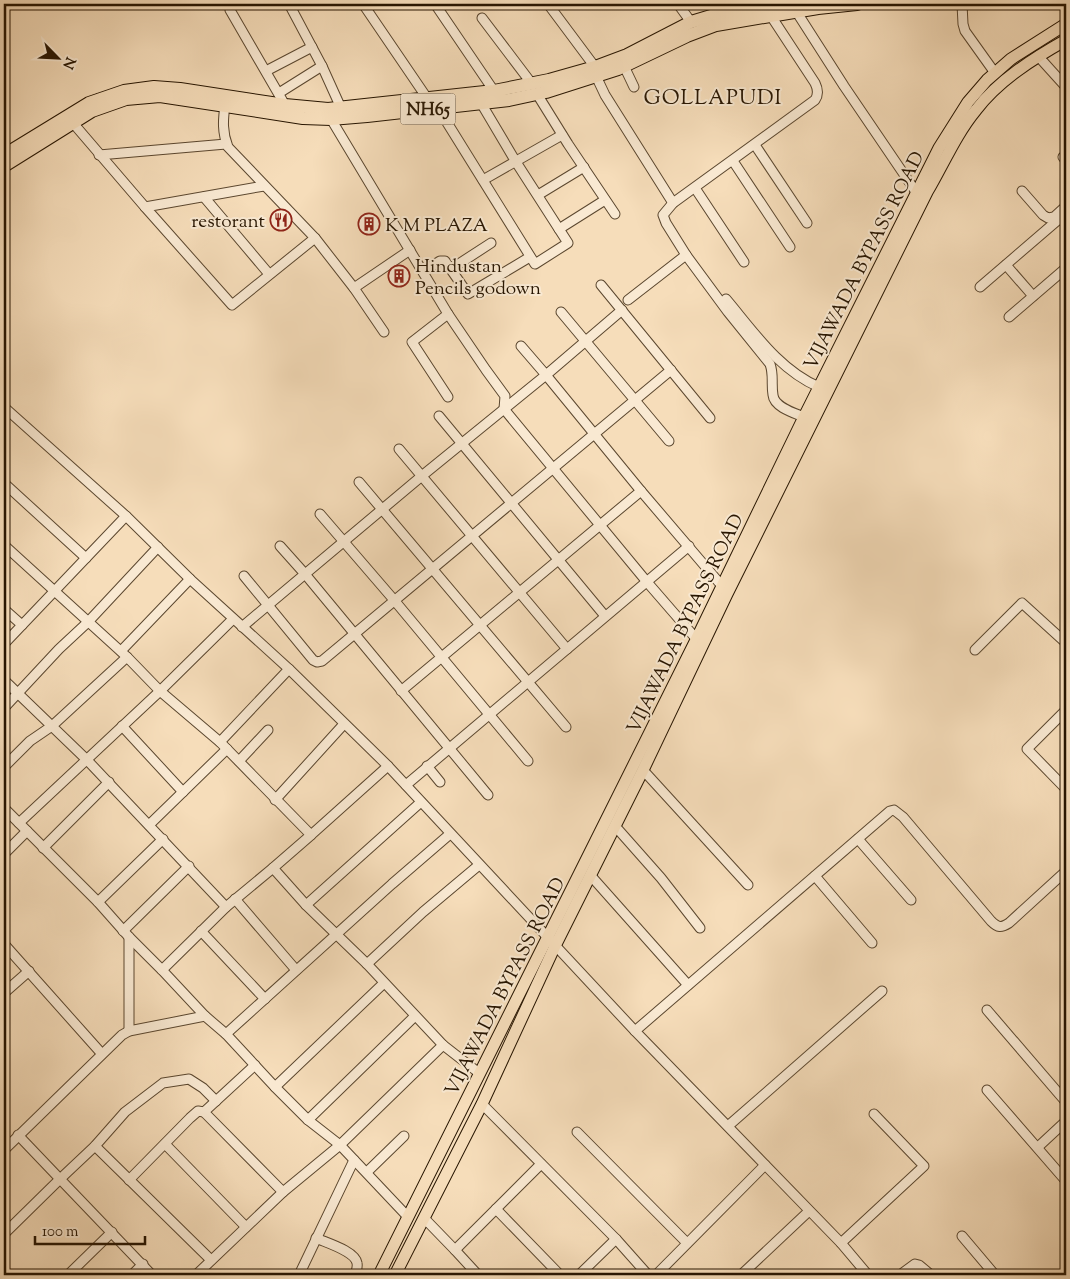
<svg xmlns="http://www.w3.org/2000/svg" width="1070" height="1279" viewBox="0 0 1070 1279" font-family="'Sorts Mill Goudy',serif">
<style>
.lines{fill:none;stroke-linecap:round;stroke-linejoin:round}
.minor-casing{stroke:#5b472f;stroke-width:11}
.major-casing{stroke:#271501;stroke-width:13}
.highway-casing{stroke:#271501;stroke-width:14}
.minor{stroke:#f9e9d2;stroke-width:9}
.major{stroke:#f6ddba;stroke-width:11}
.highway{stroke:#f6ddba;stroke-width:12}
.labels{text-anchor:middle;stroke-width:4;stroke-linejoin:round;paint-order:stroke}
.shield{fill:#f9e9d2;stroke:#665540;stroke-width:1}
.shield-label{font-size:18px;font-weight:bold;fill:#271501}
.poi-label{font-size:19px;fill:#271501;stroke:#f9e9d2;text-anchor:start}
.street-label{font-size:19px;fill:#271501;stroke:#f9e9d2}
.quarter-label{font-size:21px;letter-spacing:1px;fill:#271501;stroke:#f9e9d2}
</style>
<rect width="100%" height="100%" fill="#f6ddba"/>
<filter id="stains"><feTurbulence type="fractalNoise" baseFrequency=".004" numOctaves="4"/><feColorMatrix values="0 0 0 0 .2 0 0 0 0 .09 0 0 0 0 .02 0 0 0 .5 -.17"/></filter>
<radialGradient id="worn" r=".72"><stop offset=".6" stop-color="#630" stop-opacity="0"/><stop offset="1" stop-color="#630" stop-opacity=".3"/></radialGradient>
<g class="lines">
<g class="minor-casing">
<g id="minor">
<polyline points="289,4 322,66 341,108"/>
<polyline points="363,4 427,98"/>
<polyline points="435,4 494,91"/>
<polyline points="548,4 595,67"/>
<polyline points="678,4 691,22"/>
<polyline points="962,4 963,24 965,31 995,73"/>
<polyline points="230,10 285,105"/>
<polyline points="796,11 844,86 916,192"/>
<polyline points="482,18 532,84"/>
<polyline points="1038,56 1066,87"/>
<polyline points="624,66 634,87"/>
<polyline points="266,71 312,47"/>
<polyline points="596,76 605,95 673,203"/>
<polyline points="279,93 322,66"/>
<polyline points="537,94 568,144 615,214"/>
<path d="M225,105C223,120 222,132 228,147L315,238L354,288L384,332"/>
<polyline points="438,108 535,264 568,243 516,162 481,103"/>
<polyline points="331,119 448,314 486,370 505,396 504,409 647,582 699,642"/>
<polyline points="73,123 145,207"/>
<polyline points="755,145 807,223"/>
<polyline points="99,155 226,144"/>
<polyline points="1063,157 1066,161"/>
<polyline points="733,161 790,247"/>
<polyline points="483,180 562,135"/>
<polyline points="264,186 145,207 232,305 315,238"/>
<polyline points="695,188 744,262"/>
<polyline points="1022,191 1043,215 1048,218 1054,217 1066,206"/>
<polyline points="538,195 584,167"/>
<polyline points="204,197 269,274"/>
<polyline points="559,229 605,200"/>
<path d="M686,255L728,312L770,364C774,375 771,384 773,395C774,407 794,413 804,417"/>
<polyline points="1006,265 1033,296"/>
<polyline points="451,269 491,243"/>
<polyline points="424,271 440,261 445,261 468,294 530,257"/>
<polyline points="601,285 710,418"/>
<polyline points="980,287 1066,213"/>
<polyline points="354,288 410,250"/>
<path d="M726,299C753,331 779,370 819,387"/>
<path d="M628,300L686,255L666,223L663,215L673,203L815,100C819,94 818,89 815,83L771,16"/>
<polyline points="561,312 669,441"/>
<polyline points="1009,317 1066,268"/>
<polyline points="521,346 546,375 622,310"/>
<polyline points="448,397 412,342 448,314"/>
<polyline points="4,407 126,516 190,579 289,669 388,766 635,1031 841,1243 868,1275"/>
<polyline points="439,416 605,616"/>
<polyline points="399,449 567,649"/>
<polyline points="359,482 566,727"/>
<polyline points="4,483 86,558"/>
<polyline points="320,514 394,600 528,761"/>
<polyline points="4,545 127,657 160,691 220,742 311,835 273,868"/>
<polyline points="280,546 305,574 488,795"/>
<polyline points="244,576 313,660 317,662 322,661 671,370"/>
<polyline points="4,609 22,625"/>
<polyline points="242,627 423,475 546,375 641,491 722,586"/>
<polyline points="4,644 126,516"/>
<polyline points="975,650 1022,603 1066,643"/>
<polyline points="121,651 190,579"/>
<polyline points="4,680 87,760 226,907"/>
<polyline points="401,691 641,491"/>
<polyline points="4,708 59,649 88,622 158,547"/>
<polyline points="1066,710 1027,749 1066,789"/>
<polyline points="122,726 183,792"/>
<polyline points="220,742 289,669"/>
<polyline points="239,761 268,730"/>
<polyline points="427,766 440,782"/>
<polyline points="4,767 30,741 52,726 127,657"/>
<polyline points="643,770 748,885"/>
<polyline points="406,785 689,546"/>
<polyline points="275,800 344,724"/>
<polyline points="4,808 98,902 129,937 162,970 205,1016 226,1034 275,1087 308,1120 340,1145 408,1217"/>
<polyline points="19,823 160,691 233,619"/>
<polyline points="149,825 227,749"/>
<polyline points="615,826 661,878 700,928"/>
<polyline points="311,835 388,766"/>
<polyline points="858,839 911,900"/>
<polyline points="43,848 109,782"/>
<polyline points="4,854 27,831"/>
<polyline points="591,876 688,985"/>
<polyline points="815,876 872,943"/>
<polyline points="235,899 296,970"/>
<polyline points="98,902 163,839"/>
<polyline points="306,905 421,802"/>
<polyline points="123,931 189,866"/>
<polyline points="201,931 265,999"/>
<polyline points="129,937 129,1031"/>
<polyline points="4,944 102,1054"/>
<polyline points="367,964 423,912 479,865"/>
<polyline points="162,970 226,907 273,868 306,905 367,964 443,1045 479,1073"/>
<polyline points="4,993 29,971"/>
<polyline points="987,1010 1066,1102"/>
<path d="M635,1031L890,811L894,810L903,817L991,921C998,928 1001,928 1009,923L1066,871"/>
<polyline points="226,1034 392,884 450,834"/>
<polyline points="255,1065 204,1112 283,1192"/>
<polyline points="275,1087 384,983"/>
<polyline points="987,1090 1066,1181"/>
<polyline points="482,1104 616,1239 648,1275"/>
<polyline points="308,1120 415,1016"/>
<polyline points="728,1126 882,991"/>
<polyline points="577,1132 687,1243"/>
<polyline points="18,1135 60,1179 95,1146 125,1112 163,1083 189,1079 203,1088 216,1101"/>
<polyline points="165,1144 246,1227"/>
<polyline points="95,1146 211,1260"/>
<polyline points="1038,1147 1066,1121"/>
<polyline points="4,1150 122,1035 129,1031 205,1016"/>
<polyline points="367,1172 404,1136"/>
<polyline points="129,1180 190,1118 198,1111 204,1112"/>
<polyline points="496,1209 560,1275"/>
<polyline points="424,1218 455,1250 541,1164"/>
<polyline points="4,1234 60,1179 152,1275"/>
<polyline points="962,1236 995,1275"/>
<path d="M316,1238C327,1243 355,1251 357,1263C358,1268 356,1271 355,1275"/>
<polyline points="841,1243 924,1166 874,1114"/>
<polyline points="455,1250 478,1275"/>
<polyline points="68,1275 112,1232"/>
<polyline points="132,1275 143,1264"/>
<polyline points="196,1275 283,1192 340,1145 443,1045"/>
<polyline points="299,1275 354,1160"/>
<polyline points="579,1275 616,1239"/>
<polyline points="656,1275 765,1165"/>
<polyline points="741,1275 809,1211"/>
<polyline points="900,1275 915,1264 919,1265 931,1275"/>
</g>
</g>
<g class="major-casing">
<g id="major">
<polyline points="379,1275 696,640 804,417 939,148 968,102 987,80 1011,59 1066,24"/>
<path d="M395,1275L482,1104L555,946L643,770L727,594L927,192C943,165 956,134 976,110C999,80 1034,58 1066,40"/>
</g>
</g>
<g class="highway-casing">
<g id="highway">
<polyline points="4,155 89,103 124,91 154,87 180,89 285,105 328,109 494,91 549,80 595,67 627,55 691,22 721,13 775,4"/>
<polyline points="4,166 92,111 126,99 160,96 303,118 331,119 367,116 509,100 546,92 618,69 687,36 716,25 818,8 857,4"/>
</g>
</g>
<use href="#minor" class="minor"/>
<use href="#major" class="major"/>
<use href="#highway" class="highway"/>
</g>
<defs>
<g id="restaurant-ring" transform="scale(1.125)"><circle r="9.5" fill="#f9e9d2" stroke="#8f2418" stroke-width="1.5"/><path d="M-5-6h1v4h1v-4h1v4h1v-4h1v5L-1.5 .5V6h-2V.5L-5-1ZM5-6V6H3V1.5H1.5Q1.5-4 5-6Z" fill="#8f2418"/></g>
<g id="building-ring" transform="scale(1.125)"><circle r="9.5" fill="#f9e9d2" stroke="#8f2418" stroke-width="1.5"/><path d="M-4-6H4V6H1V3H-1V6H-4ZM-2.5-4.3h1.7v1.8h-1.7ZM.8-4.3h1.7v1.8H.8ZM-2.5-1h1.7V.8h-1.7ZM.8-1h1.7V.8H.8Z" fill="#8f2418"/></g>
</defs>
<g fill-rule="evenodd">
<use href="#restaurant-ring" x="281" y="220"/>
<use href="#building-ring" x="369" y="224"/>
<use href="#building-ring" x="399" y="276"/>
</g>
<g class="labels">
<rect class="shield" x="400.5" y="93.5" width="55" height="31" rx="4"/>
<g class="shield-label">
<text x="428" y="115">NH65</text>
</g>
<g class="poi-label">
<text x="265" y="227" text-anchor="end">restorant</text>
<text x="385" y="231">K M PLAZA</text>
<text x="415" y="272">Hindustan<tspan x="415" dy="22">Pencils godown</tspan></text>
</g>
<g class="street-label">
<text transform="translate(863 260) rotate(-63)" y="7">VIJAWADA BYPASS ROAD</text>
<text transform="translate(684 623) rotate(-64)" y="7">VIJAWADA BYPASS ROAD</text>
<text transform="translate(504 986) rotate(-63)" y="7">VIJAWADA BYPASS ROAD</text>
</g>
<g class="quarter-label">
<text x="713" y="104">GOLLAPUDI</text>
</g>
</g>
<rect width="1070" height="1279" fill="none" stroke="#f6ddba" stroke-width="20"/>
<rect x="5" y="5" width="1060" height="1269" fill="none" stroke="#271501" stroke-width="2.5"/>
<rect x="10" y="10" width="1050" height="1259" fill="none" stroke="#271501"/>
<g transform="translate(58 58) rotate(114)" stroke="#f9e9d2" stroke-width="4" paint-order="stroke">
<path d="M0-4L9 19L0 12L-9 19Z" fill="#271501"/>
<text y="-8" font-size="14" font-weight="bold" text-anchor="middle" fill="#271501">N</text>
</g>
<path d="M35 1236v8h110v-8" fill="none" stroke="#271501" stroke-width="2.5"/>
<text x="42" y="1236" font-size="15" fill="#271501" stroke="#f9e9d2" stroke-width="4" paint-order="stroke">100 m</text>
<rect width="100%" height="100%" filter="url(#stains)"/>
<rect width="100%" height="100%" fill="url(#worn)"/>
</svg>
